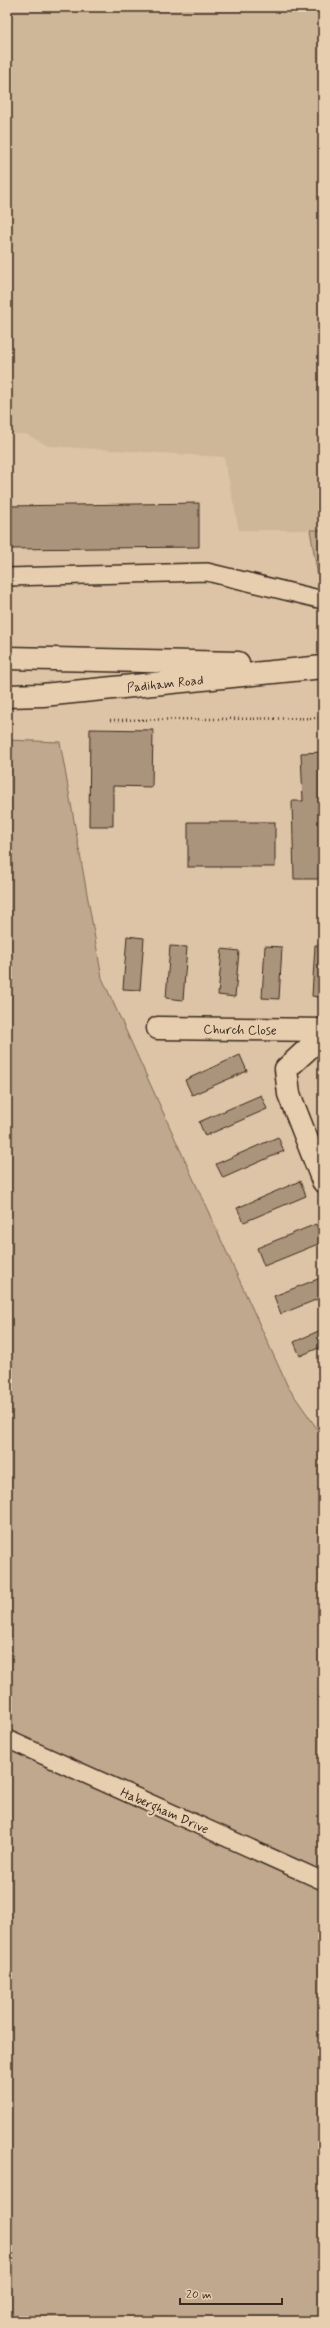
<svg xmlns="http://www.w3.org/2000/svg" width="330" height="2328" viewBox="0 0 330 2328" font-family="Mynerve,sans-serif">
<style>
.built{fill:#ceb699}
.green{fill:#bfa88d;stroke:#7d6956}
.building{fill:#aa947c;stroke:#3b2a1e}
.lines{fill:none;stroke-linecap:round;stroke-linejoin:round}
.lane-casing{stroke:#3b2a1e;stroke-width:20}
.street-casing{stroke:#3b2a1e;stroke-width:25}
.primary-casing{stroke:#3b2a1e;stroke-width:25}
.path{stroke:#3b2a1e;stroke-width:2.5;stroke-dasharray:1 3;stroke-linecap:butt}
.lane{stroke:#e7ceaf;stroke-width:17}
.street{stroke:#e7ceaf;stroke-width:22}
.primary{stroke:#e7ceaf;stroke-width:22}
.labels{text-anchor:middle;stroke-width:4;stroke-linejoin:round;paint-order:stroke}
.street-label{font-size:13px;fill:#3b2a1e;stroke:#e7ceaf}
</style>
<rect width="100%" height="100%" fill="#ddc4a6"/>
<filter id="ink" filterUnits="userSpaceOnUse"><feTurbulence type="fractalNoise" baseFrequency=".025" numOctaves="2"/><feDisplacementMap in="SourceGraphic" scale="8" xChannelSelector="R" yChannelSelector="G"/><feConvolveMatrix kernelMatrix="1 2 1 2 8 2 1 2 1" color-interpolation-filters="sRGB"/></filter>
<g filter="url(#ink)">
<polygon class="built" points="7,7 323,7 323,530 239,530 224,457 48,446 26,434 7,434"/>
<g class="green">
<polygon points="310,530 323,530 323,605"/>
<polygon points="7,740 60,742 102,978 288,1387 323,1437 323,2321 7,2321"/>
</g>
<g class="building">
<polygon points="199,503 199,547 7,549 7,506"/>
<polygon points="90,729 153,730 152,787 113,786 113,826 89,826"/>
<polygon points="323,752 323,879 294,879 292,801 303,801 301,753"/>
<rect x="188" y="822" width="87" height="45"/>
<polygon points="127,936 144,938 140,990 123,989"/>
<polygon points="315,945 323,945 323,998 312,996"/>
<polygon points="170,946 187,947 183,1000 166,998"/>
<polygon points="265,946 282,947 279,999 262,998"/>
<polygon points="222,949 239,951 235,997 218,995"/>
<polygon points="240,1055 247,1071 192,1095 185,1080"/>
<polygon points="261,1095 267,1109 205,1136 199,1122"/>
<polygon points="278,1137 284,1151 223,1178 216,1164"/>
<polygon points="300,1181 306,1196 244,1222 237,1208"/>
<polygon points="316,1224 323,1242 264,1266 257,1248"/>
<polygon points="323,1277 323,1297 281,1314 274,1296"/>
<polygon points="323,1329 323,1346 300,1356 294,1342"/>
</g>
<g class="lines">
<g class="lane-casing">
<g id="lane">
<polyline points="7,577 207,572 323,600"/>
<polyline points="7,1739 323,1881"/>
</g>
</g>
<g class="street-casing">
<g id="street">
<polyline points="158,1028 323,1030"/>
<polyline points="323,1035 286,1069 289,1094 323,1181"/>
</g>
</g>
<g class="primary-casing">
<g id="primary">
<polyline points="7,658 238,663"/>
<polyline points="7,696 43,695 323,667"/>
</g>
</g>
<polyline class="path" points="110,720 323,718"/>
<use href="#lane" class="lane"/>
<use href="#street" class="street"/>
<use href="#primary" class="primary"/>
</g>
</g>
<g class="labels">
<g class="street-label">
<text transform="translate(165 683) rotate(-6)" y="5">Padiham Road</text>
<text transform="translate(240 1029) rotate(1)" y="5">Church Close</text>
<text transform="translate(165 1810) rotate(24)" y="5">Habergham Drive</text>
</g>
</g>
<rect width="330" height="2328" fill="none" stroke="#e7ceaf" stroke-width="24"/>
<rect x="12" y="12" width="306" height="2304" fill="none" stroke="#3b2a1e" stroke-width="1.5" filter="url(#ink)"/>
<path d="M180 2298v6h102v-6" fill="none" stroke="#3b2a1e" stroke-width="2"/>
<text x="186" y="2298" font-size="12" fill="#3b2a1e" stroke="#e7ceaf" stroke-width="3" paint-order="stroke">20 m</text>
</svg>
